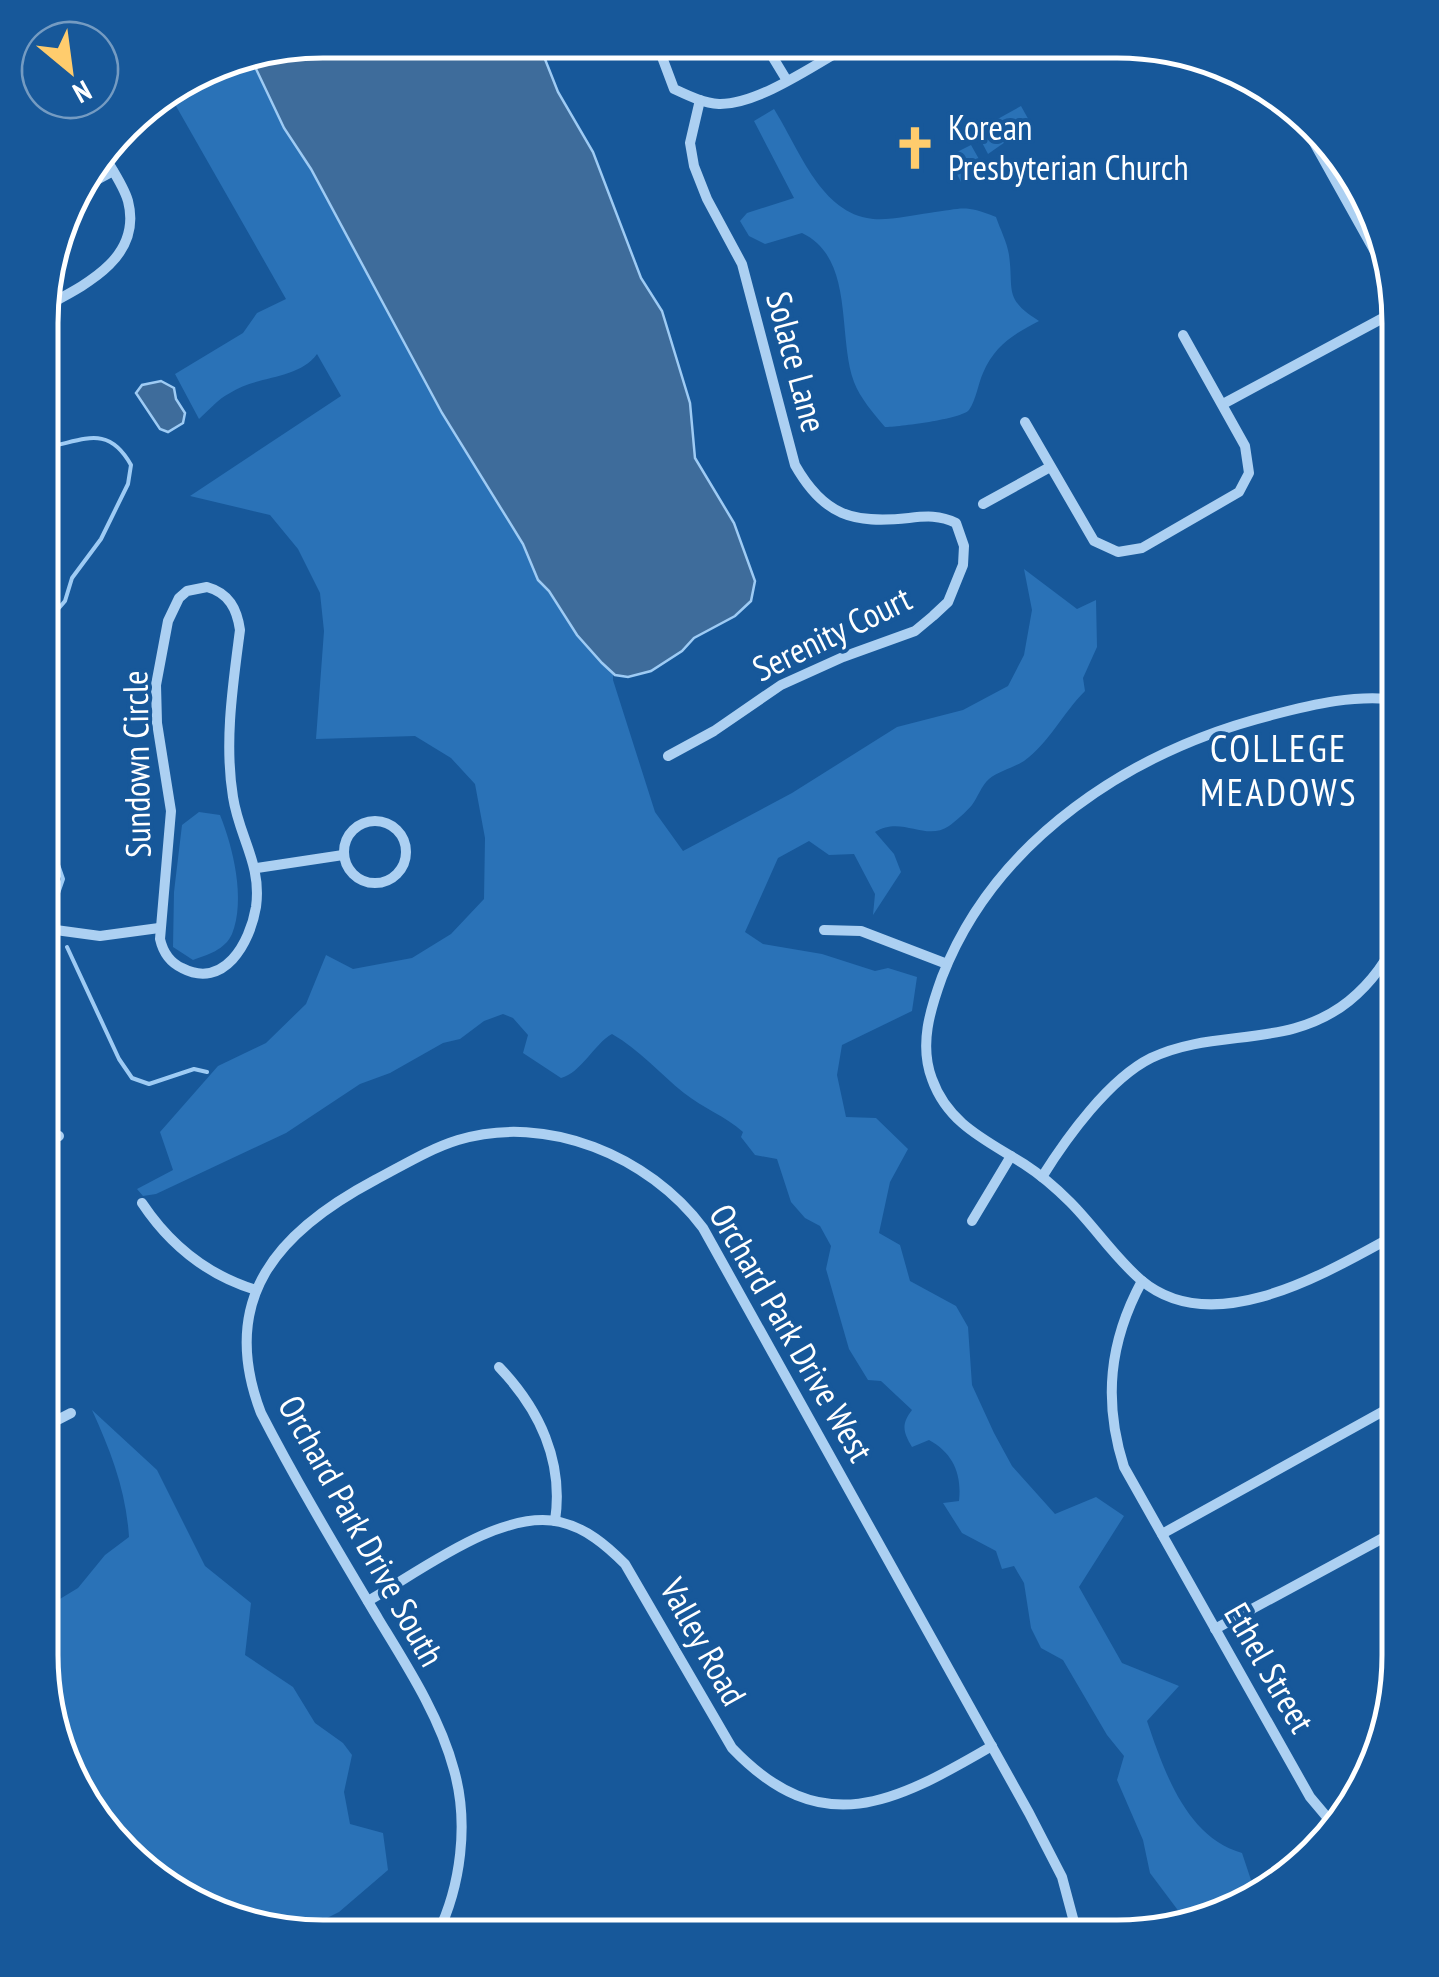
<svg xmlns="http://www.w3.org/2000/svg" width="1439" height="1977" viewBox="0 0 1439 1977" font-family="'PT Sans Narrow',sans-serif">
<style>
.green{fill:#2a72b7}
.water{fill:#3e6c9b;stroke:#9ecbf4;stroke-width:2.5}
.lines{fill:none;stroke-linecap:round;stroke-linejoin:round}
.stream{stroke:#9ecbf4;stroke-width:4}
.street{stroke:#acd0f2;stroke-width:10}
.labels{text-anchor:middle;stroke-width:8;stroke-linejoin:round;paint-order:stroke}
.poi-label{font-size:35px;fill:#fff;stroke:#17589a;text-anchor:start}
.street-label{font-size:35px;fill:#fff;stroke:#17589a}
.neighbourhood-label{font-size:38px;letter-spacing:2.5px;fill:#fff;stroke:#17589a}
.rim{fill:none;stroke:#fff;stroke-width:5}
</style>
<rect width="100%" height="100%" fill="#17589a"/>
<g class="green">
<path d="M248,52L284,128L311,169L442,413L523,544L538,580L549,591L577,635L613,673V680L655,812L683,851L792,793L897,727L963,710L1008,686L1024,655L1032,610L1024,569L1077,609L1096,600L1097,647L1083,678L1085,691C1063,713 1049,743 1024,761C1013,768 999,771 989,779C981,786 978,797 972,805C966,812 956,821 949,826C925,842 902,815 875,832L894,854L901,872L873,915L875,894L854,854L829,855L809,841L778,858L745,932L763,944L822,954L875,971L888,968L917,977L912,1011L842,1045L837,1075L846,1117L876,1118L908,1149L890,1182L879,1233L900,1245L910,1281L956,1306L968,1327L972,1385L994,1433L1012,1466L1055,1514L1096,1497L1124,1516L1079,1587L1122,1663L1179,1686L1147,1721C1164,1771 1186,1837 1242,1853L1256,1895L1241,1908L1186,1921L1150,1873L1143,1840L1117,1780L1124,1756L1107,1735L1063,1660L1041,1648L1031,1628L1024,1583L1014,1566L1002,1569L996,1551L962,1533L943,1503L959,1501C962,1474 953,1453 929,1440L912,1447C903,1432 901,1424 912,1410L881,1381L868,1380L849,1349L826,1269L831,1246L820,1226L805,1218L791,1202L777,1159L755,1155L741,1137L743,1132C725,1116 703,1108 684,1093C659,1073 640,1050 612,1034C594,1044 581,1073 561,1078L523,1053L528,1035L513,1018L503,1014L484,1021L460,1039L443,1043L390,1073L360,1084L286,1133L156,1194L143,1196L137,1189L173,1170L160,1132L218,1066L266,1043L306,1004L326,955L353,969L412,958L451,934L484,899L485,838L475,784L451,758L415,736L316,739L324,631L320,593L298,549L270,515L190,496L341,396L317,354C298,380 258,375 230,393C218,399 209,410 199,419L175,374L243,333L257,313L286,299L168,92L231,55Z"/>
<polygon points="1021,106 1031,124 988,154 976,131"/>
<path d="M774,109C798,147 819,209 867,218C885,222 911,215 929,213C963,209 963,204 996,217C1000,229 1007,242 1009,255C1014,290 1003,299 1039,321C1014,334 995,345 983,373C978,384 976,400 969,410C962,419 898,427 885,427C874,414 860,398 854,382C837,335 855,258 802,233L765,244L749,236L740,221L747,213L794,198L754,121Z"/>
<polygon points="971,145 984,168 961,182 954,168 959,165 953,154"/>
<path d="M199,812L220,815C233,847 246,900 232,934C225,950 207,955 193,960L173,947L174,892L182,825Z"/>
<path d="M92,1410L157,1470L205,1566L251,1603L245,1655L293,1687L315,1723L343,1743L352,1755L344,1792L350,1824L383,1833L388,1870L339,1912L293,1935L151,1879L69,1779L40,1655V1611L78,1588L105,1555L129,1537C126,1490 111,1452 92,1410Z"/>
</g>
<g class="water">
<polygon points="322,40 537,41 539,44 558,92 593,152 641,278 662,311 690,403 695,458 734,523 755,581 751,601 735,616 694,638 682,651 651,671 628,677 615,675 602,663 577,635 549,591 538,580 523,544 442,413 311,169 284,128 248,52"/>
<polygon points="161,381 174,388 176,399 185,413 183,423 168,432 160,429 136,393 142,385"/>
</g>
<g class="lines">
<g class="stream">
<path d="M42,617L59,608L65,601L72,578L101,539L128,484L131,465C107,422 82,442 42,448"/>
<polyline points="42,819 63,879 51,913"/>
<polyline points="67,947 119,1059 132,1078 149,1084 194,1069 207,1072"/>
</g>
<g class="street">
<polyline points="763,41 786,79"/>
<path d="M659,49L674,89C689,96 703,103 719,104C759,105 820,61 855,42"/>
<polyline points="1292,103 1388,275"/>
<polyline points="74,192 113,171"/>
<path d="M42,308C83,286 143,259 128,201C123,184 110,167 102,152"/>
<polyline points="1223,404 1396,311"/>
<polyline points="1025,422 1094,541 1118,552 1142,548 1239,492 1249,473 1245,446 1183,335"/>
<polyline points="983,504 1050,467"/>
<path d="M207,587C229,593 237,609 240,630C233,684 224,742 233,797C239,837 262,864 256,907C250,943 224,990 182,968C169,962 163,952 160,939L171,811L157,723L156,685L168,621L179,598L187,591Z"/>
<path d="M668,756L714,731L781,685L843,657L915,631L933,616L948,602L963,565L964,546L956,523C940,515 926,516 909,518C853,524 824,516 795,465L742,264L707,199L694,166L690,143L700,100"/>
<circle cx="375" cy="852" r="31"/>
<polyline points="257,868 343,855"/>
<polyline points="41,928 100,936 159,928"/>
<polyline points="824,930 861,931 947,964"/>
<polyline points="44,1133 59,1136"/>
<polyline points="41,1134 54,1112 41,1087"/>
<path d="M1042,1177C1067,1137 1109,1079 1151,1058C1216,1027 1288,1050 1349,1001C1371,983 1388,960 1399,933"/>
<path d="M142,1203C170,1245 207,1275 256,1290"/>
<polyline points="972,1221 1011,1156"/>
<path d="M1399,1233C1329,1271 1214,1342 1141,1280C1115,1258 1095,1227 1070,1202C1056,1188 1041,1175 1024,1164C986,1140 948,1124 932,1079C919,1045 930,1010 942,977C996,838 1133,750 1272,715C1314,704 1356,694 1399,700"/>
<path d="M1142,1281C1109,1342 1103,1401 1124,1467L1310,1797L1326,1816L1344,1819"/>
<path d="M499,1367C539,1409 564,1461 555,1521"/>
<polyline points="40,1429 71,1413"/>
<polyline points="1162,1534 1398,1403"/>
<path d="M368,1601C418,1573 501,1508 560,1522C586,1528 606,1545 625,1564L732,1748C822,1842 894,1803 992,1746"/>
<polyline points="1215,1629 1383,1538"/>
<path d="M437,1935C461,1886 469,1823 454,1770C440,1717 407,1666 379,1620C338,1551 297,1483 261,1413C217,1298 279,1231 375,1180C402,1166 429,1149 458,1140C547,1113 649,1156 703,1228L1029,1813L1062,1877L1078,1937"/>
</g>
</g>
<defs>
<g id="church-bare" transform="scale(3.45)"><path d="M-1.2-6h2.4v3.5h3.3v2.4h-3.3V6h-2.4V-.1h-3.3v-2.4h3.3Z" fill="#ffcc6d" stroke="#17589a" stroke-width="2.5" paint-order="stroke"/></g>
</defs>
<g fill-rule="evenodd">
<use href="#church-bare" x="915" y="148"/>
</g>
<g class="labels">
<g class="poi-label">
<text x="948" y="140">Korean<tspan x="948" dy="40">Presbyterian Church</tspan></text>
</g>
<g class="street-label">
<text transform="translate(796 362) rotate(75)" y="12">Solace Lane</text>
<text transform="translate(832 634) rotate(-26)" y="12">Serenity Court</text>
<text transform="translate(137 764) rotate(-91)" y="12">Sundown Circle</text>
<text transform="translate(791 1333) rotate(60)" y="12">Orchard Park Drive West</text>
<text transform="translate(361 1531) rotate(61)" y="12">Orchard Park Drive South</text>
<text transform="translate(703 1642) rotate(61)" y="12">Valley Road</text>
<text transform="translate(1269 1668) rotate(60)" y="12">Ethel Street</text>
</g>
<g class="neighbourhood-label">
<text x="1279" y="762">COLLEGE<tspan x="1279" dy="44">MEADOWS</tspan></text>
</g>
</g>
<path d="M0 0H1439V1977H0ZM323 58H1117A265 265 0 0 1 1382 323V1655A265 265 0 0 1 1117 1920H323A265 265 0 0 1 58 1655V323A265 265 0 0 1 323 58Z" fill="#17589a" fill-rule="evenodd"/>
<path class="rim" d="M323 58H1117A265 265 0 0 1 1382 323V1655A265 265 0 0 1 1117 1920H323A265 265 0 0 1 58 1655V323A265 265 0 0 1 323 58Z"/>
<g transform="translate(70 70) rotate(151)"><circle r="48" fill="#17589a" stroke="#749bc2" stroke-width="2.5"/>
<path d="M0-8L18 38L0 25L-18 38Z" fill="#ffcc6d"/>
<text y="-15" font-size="28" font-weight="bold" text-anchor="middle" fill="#ffffff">N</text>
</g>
</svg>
